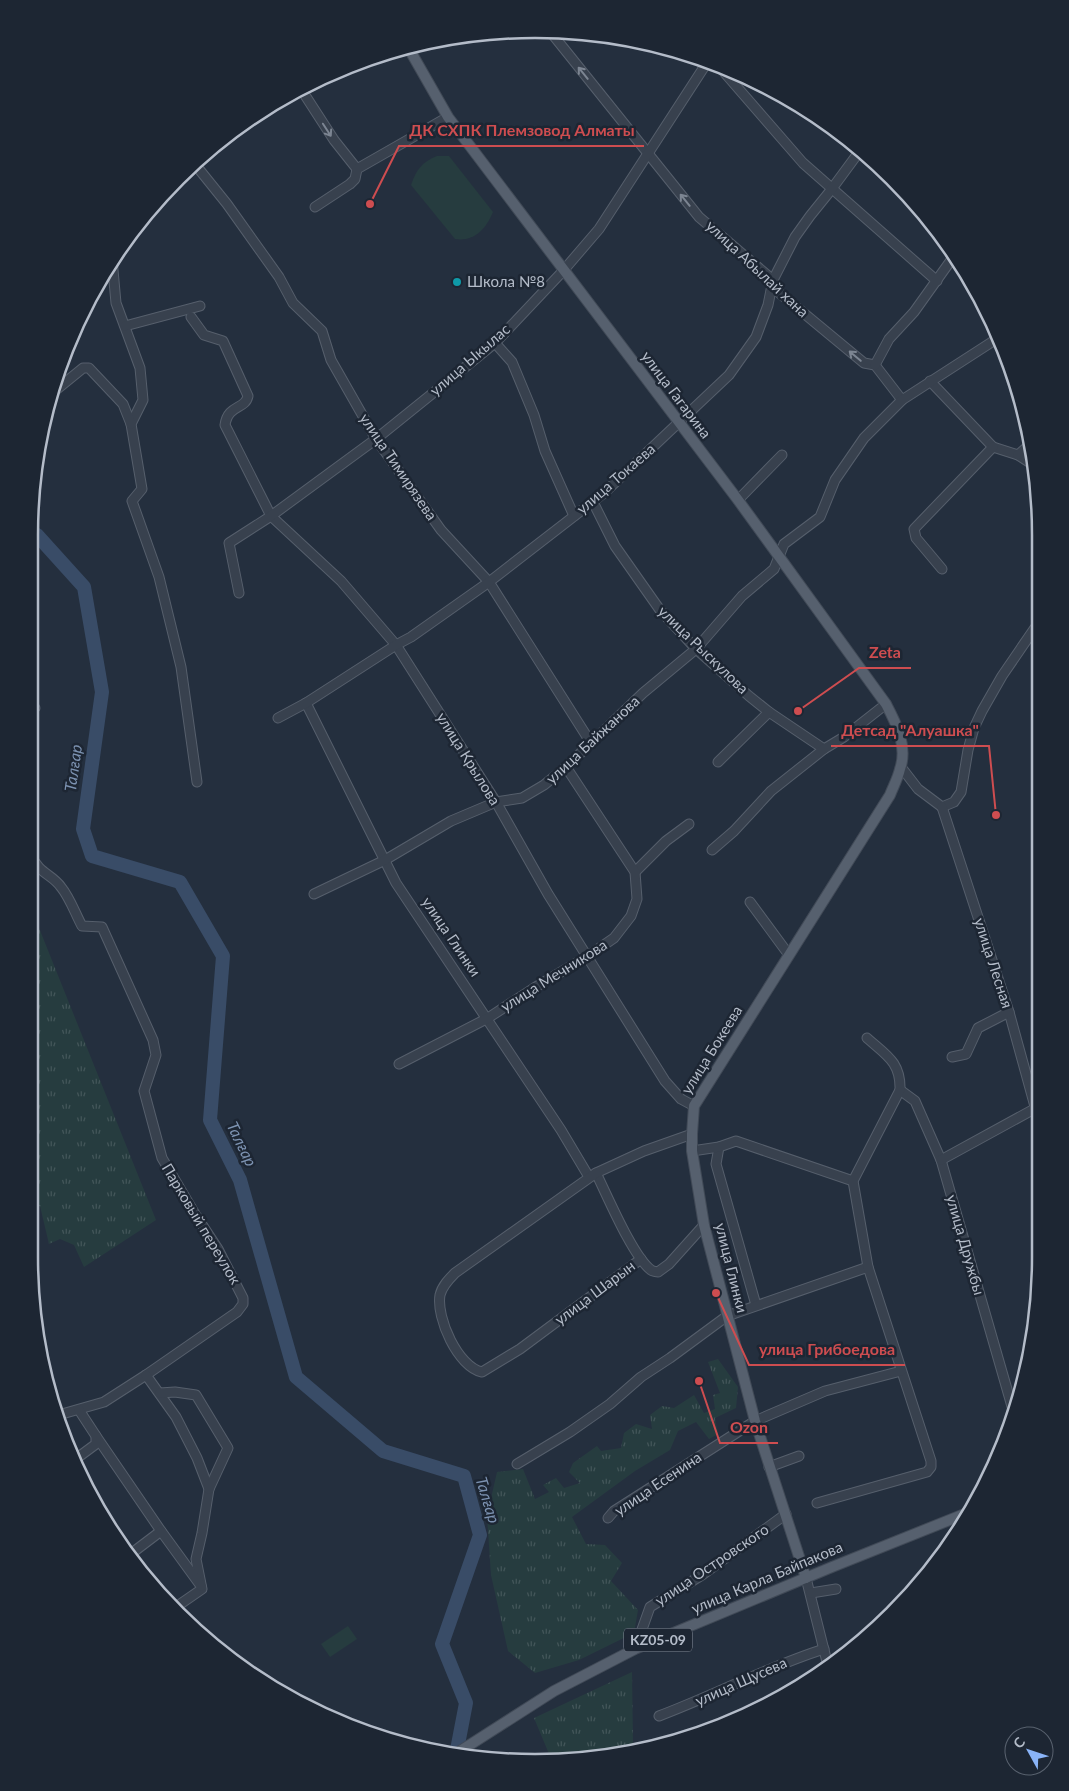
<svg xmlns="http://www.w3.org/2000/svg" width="1069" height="1791" viewBox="0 0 1069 1791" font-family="Lato,sans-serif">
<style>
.grass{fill:url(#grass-tufts)}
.pitch{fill:#263c3f}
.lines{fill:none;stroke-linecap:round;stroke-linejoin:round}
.river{stroke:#394c67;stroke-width:14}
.minor-casing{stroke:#565f6c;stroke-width:11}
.major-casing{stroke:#414a57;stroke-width:12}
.minor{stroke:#38414e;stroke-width:9}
.major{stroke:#56606e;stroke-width:10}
.oneway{stroke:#7c8592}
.culture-dot{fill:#0f9aa8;stroke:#1d2633;stroke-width:2}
.labels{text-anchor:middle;stroke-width:5;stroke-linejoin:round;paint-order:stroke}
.shield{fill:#1d2633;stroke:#878f9c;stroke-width:1}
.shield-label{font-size:14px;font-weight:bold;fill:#b4bcc9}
.street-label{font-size:15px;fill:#b4bcc9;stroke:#1d2633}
.poi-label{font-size:15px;fill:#b4bcc9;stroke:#1d2633;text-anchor:start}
.water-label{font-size:16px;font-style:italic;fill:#7c92b1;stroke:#1d2633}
.rim{fill:none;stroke:#b4bcc9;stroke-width:2.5}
.leader{fill:none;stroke:#ce4d50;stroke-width:2}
.callout-dot{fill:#ce4d50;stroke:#1d2633;stroke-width:2}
.callout-label{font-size:16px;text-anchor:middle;font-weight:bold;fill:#ce4d50;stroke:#1d2633;stroke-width:5;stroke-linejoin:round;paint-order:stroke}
</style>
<defs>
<pattern id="grass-tufts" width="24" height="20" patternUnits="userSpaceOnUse" patternTransform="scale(1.25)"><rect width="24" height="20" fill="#263c3f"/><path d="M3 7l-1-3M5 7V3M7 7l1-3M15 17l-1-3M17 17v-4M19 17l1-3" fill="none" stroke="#435659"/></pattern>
</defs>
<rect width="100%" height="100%" fill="#242f3e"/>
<g class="grass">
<polygon points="31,908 156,1220 84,1267 74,1245 60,1239 49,1244 40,1206 33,1208"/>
<polygon points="718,1359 738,1387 736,1408 715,1418 718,1434 709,1439 696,1422 678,1431 670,1450 635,1471 572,1517 586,1544 605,1545 622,1563 611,1581 638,1610 634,1633 579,1660 535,1673 508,1651 491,1575 487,1516 497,1472 523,1469 535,1499 549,1492 543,1485 556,1478 564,1488 580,1483 569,1472 573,1463 597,1446 601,1451 621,1448 624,1433 636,1424 652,1429 650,1415 662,1406 674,1408 694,1395 704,1413 715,1409 713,1395 720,1393 708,1362"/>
<polygon points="632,1672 633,1743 631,1751 601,1758 552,1761 534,1718"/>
</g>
<g class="pitch">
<path d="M437,156H449L493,212C486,229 474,242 455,239L411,185C416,170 422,162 437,156Z"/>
<polygon points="348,1626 357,1639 330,1657 321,1644"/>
</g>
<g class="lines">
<polyline class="river" points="30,531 37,535 84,587 102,692 83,829 92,856 180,882 223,956 210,1120 240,1180 296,1377 383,1451 464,1476 480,1535 442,1644 466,1703 456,1755"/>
<g class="minor-casing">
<g id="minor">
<polyline points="549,30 699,217 773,280 777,291 864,363 875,365 902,400"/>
<polyline points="717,64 803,163 937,281"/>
<polyline points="301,89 334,140 357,169"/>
<polyline points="194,163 227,204 279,277 293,303 322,331 331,360 376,439 441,530 489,582 591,743"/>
<polyline points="315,207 350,184 355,179 357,169 448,117"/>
<polyline points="112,259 116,303 140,368 143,400 131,424 142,489 132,501 159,577 181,667 197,782"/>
<path d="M191,317L204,335L223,341L248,396C245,410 228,404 225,425L271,516L341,581L396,645L496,802L548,894L665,1081L681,1099L694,1106"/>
<polyline points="125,326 200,306"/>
<polyline points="495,343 512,362 534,415 545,451 574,516"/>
<polyline points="875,365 889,339 914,312 954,256"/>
<polyline points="930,381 993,447 1018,455 1032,464"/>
<polyline points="51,394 83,368 89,368 123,404 131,424"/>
<polyline points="1018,455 1028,446"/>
<polyline points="738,500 782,455"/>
<polyline points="593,502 615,546 660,610 696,649 749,696 769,712 824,749"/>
<polyline points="942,569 916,538 914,529 993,447"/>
<polyline points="239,593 229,543 271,516 376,439 495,343 563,271 599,229 708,61"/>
<polyline points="306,703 396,883 561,1130 589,1177"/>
<polyline points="31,709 35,708"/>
<polyline points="278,718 306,703 396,645 411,637 489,582 604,493 729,375 756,337 768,305 773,280 795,237 810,216 831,190 859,152"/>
<polyline points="718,762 769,712"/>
<polyline points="901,767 918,789 942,807 954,802 961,792 968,750 974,728 982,711 1002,676 1039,622"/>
<polyline points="942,807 1009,1012 1039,1121"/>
<polyline points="712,850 734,831 771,791 824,749 844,737 886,704"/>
<path d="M31,855C39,874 52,874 61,887C70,898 75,913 82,926L102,927L153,1040L156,1055L144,1091L162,1158L195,1214L218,1249L243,1298V1304L237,1312L146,1375L104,1402L55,1416"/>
<polyline points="635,872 666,841 689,824"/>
<polyline points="314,894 385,860 451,821 496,802 522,798 544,785 566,767 643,693 696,649 742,596 774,569 784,544 820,517 835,480 864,438 902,400 998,338"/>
<polyline points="750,902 789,955"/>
<polyline points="952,1057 966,1054 978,1028 1009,1012"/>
<polyline points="399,1064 488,1018 534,988 588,956 614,938 631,916 637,899 635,872 566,767"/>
<polyline points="900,1090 915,1101 941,1160 1013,1410"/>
<polyline points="719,1147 716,1164 756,1305"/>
<polyline points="692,1151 719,1147 736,1141 853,1181"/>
<polyline points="941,1160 1036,1108"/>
<path d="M596,1173C607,1195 633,1257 651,1270C652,1271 657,1272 658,1272L669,1264L704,1225"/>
<path d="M641,1259L520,1349L482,1372C458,1367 436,1318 440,1295C442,1286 449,1279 455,1273L596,1173L644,1151L692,1134"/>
<polyline points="146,1375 176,1417 197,1458 209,1489 202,1533 196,1559 202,1589 176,1607"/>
<polyline points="160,1393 175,1392 196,1395 228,1448 209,1489"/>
<polyline points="96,1436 161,1531"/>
<polyline points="73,1461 96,1444 96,1436 79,1410"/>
<polyline points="517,1464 570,1432 610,1404 641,1377 670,1358 727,1316 868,1267"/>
<polyline points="769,1467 799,1456"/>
<path d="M817,1503L927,1472L931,1467V1461L868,1267L853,1181L900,1090C901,1062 886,1055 867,1038"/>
<polyline points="608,1518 614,1511 755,1421 825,1391 901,1371"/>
<polyline points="128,1556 161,1531 201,1586"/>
<polyline points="806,1578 828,1666"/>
<polyline points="811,1593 836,1589"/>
<polyline points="635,1649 650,1607 702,1575 786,1514"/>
<path d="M659,1716C715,1695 767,1667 824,1649"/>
</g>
</g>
<g class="major-casing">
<g id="major">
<path d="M408,47L448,117L738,500L886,704C896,723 908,746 900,769C898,778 893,787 890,795L694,1106L692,1134V1151L704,1225L755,1421L806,1578"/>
<polyline points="454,1755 554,1691 635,1649 832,1567 967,1513"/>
</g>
</g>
<use href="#minor" class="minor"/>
<use href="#major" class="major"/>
</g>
<defs><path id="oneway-shaft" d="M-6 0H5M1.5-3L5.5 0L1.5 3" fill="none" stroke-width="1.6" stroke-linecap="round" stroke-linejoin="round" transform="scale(1.25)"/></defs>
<g class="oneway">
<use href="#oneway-shaft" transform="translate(583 73) rotate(-129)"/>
<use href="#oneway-shaft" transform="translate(327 130) rotate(57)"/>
<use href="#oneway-shaft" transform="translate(685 200) rotate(-129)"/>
<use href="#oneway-shaft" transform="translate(855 356) rotate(-140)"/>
</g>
<circle class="culture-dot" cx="457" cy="282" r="5"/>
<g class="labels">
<rect class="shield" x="624" y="1628.5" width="68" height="23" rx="4"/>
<g class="shield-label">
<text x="658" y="1645">KZ05-09</text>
</g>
<g class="street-label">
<text transform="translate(757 269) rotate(43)" y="5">улица Абылай хана</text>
<text transform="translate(470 360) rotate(-41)" y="5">улица Ыкылас</text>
<text transform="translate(676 395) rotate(53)" y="5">улица Гагарина</text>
<text transform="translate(398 467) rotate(56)" y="5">улица Тимирязева</text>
<text transform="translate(616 479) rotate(-41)" y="5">улица Токаева</text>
<text transform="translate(703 650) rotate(44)" y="5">улица Рыскулова</text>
<text transform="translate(593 740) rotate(-43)" y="5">улица Байжанова</text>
<text transform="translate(468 759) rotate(58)" y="5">улица Крылова</text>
<text transform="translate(451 937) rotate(56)" y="5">улица Глинки</text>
<text transform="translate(993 963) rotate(72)" y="5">улица Лесная</text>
<text transform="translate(554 976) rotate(-32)" y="5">улица Мечникова</text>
<text transform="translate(712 1050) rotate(-58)" y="5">улица Бокеева</text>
<text transform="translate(201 1224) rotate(59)" y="5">Парковый переулок</text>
<text transform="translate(965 1245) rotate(74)" y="5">улица Дружбы</text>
<text transform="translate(731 1268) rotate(76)" y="5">улица Глинки</text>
<text transform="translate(595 1293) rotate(-37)" y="5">улица Шарын</text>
<text transform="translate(658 1484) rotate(-34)" y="5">улица Есенина</text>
<text transform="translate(712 1565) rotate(-34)" y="5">улица Островского</text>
<text transform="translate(767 1578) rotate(-23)" y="5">улица Карла Байпакова</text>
<text transform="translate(741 1682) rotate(-24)" y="5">улица Щусева</text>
</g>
<g class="poi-label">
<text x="467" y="287">Школа №8</text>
</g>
<g class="water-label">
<text transform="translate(73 768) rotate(-82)" y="6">Талғар</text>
<text transform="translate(242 1144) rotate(64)" y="6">Талғар</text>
<text transform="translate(488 1500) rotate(73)" y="6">Талғар</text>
</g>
</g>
<path d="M0 0H1069V1791H0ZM535 38H535A497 497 0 0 1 1032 535V1257A497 497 0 0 1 535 1754H535A497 497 0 0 1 38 1257V535A497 497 0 0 1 535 38Z" fill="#1d2633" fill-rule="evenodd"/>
<path class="rim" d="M535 38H535A497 497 0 0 1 1032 535V1257A497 497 0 0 1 535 1754H535A497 497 0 0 1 38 1257V535A497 497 0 0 1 535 38Z"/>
<path class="leader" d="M370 204L399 146H644M798 711L859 668H911M996 815L989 746H831M716 1293L749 1365H905M699 1381L720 1443H778"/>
<g class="callout-dot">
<circle cx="370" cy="204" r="5"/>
<circle cx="798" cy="711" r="5"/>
<circle cx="996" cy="815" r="5"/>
<circle cx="716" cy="1293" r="5"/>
<circle cx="699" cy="1381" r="5"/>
</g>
<g class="callout-label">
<text x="522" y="136">ДК СХПК Племзовод Алматы</text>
<text x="885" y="658">Zeta</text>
<text x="910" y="736">Детсад "Алуашка"</text>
<text x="827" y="1355">улица Грибоедова</text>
<text x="749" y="1433">Ozon</text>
</g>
<g transform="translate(1029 1751) rotate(310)"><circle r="24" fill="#1d2633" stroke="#59626f"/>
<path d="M0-4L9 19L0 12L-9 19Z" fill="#8ab4f8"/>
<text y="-8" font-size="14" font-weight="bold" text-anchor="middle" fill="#b4bcc9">С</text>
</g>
</svg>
